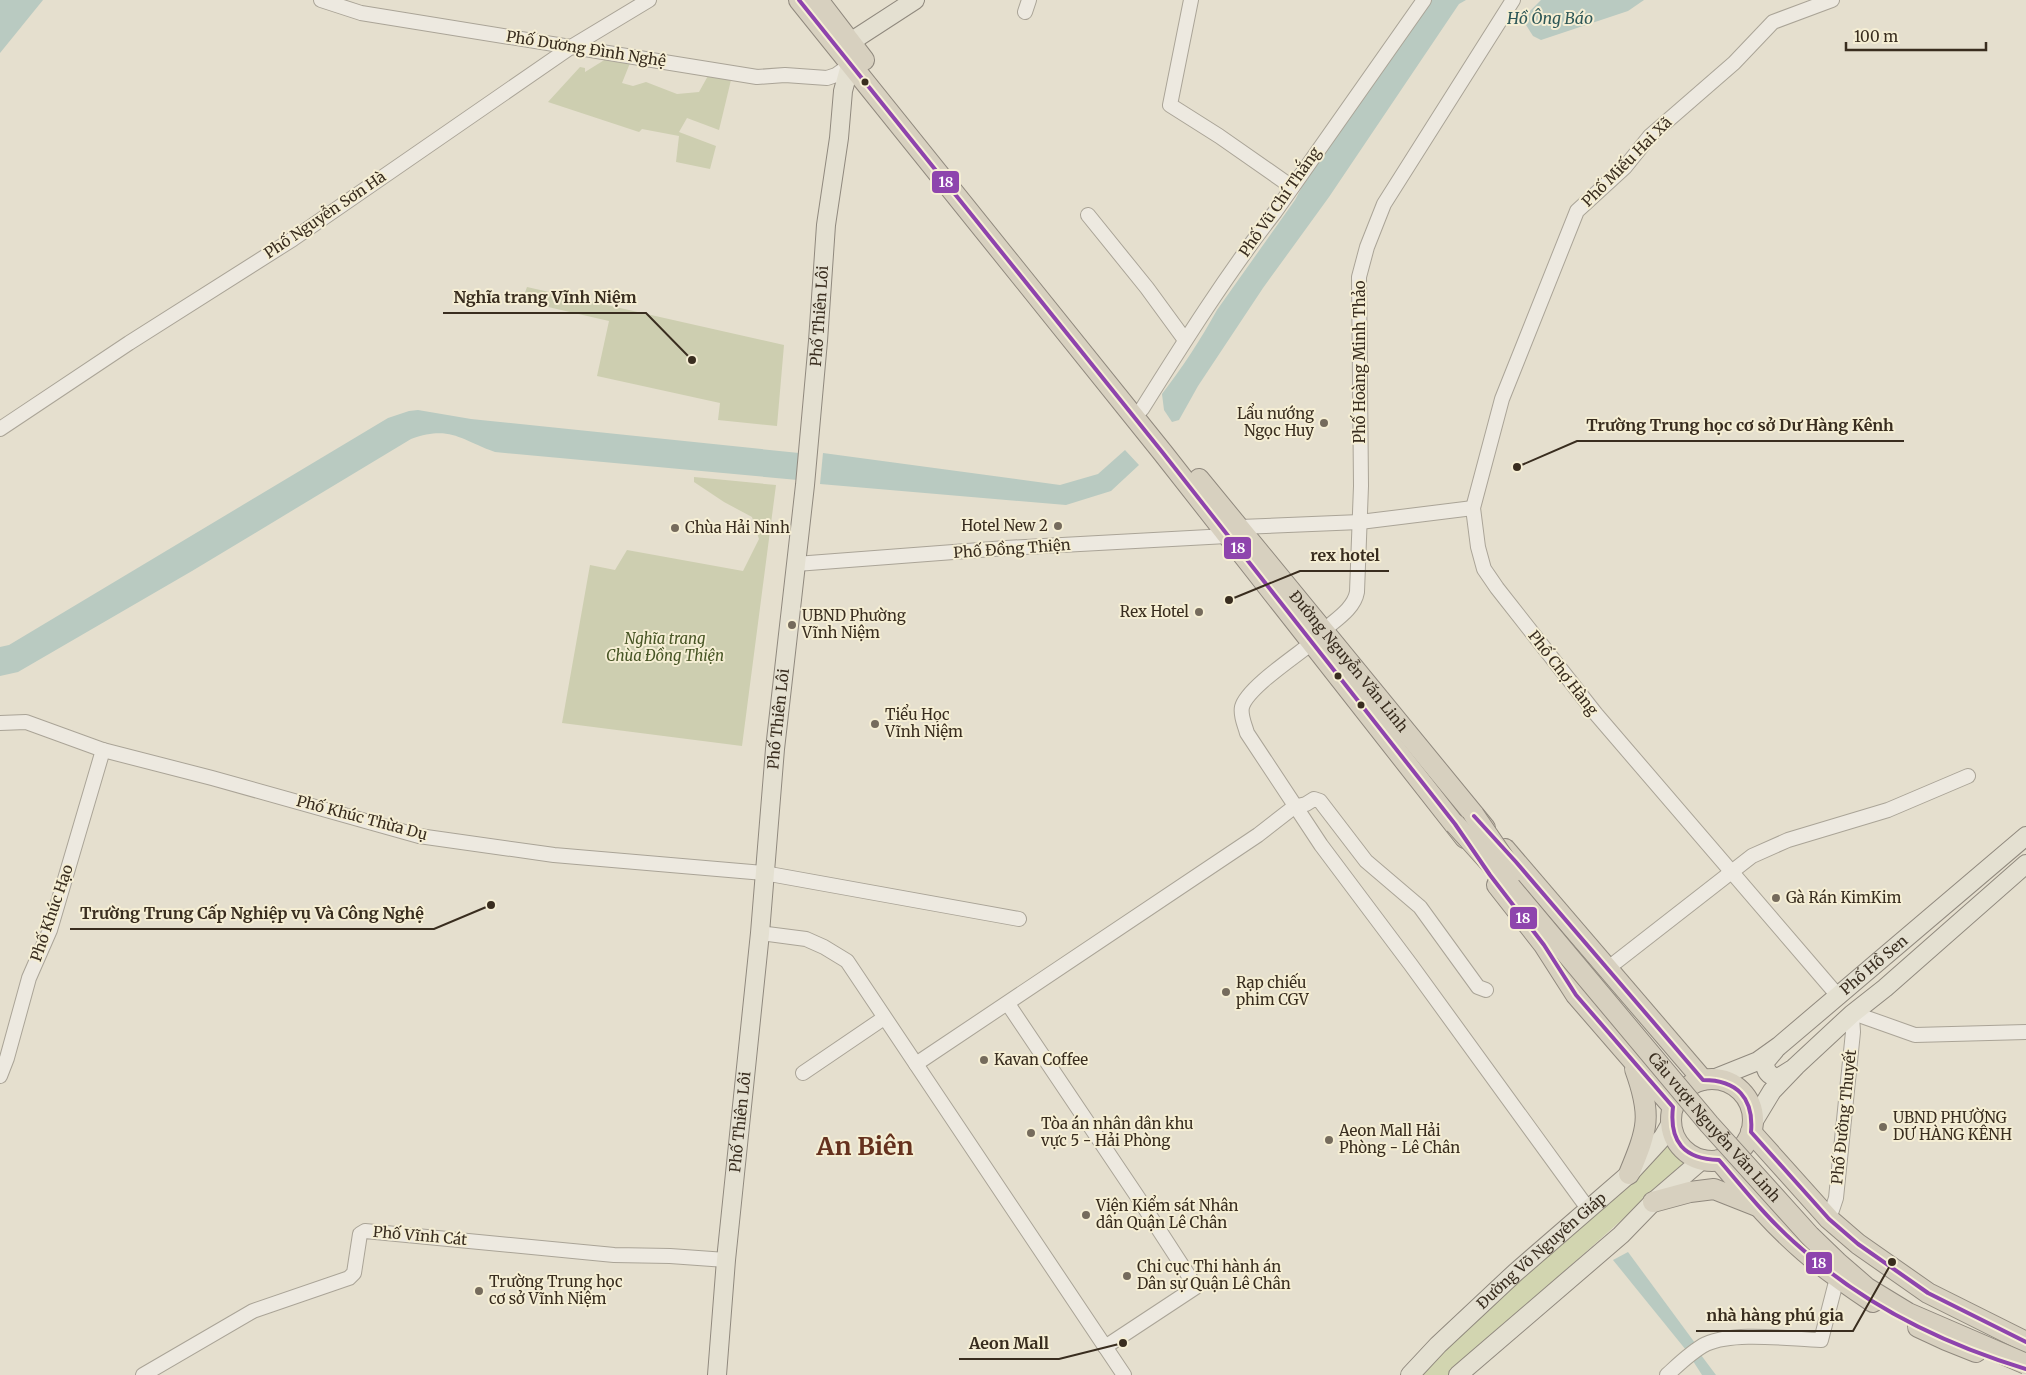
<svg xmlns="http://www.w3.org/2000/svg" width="2026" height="1375" viewBox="0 0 2026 1375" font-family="Merriweather,serif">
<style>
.green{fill:#d2d5b0}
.cemetery{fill:#cdceb0}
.water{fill:#b9cac1}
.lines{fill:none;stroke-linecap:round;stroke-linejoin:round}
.minor-casing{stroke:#aaa497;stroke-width:16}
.major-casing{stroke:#90897e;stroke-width:20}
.highway-casing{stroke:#90897e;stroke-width:22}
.minor{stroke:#ede9e0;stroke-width:14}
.major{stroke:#e4e0d1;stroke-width:18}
.highway{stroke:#d7d0bf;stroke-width:20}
.highway-bridge-casing{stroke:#90897e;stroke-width:22;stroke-linecap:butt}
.highway-bridge{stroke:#d7d0bf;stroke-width:20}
.bus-1-casing{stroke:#f5eed4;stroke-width:8}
.bus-1{stroke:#8e44ad;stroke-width:4}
.bus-dot{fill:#392d1f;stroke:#f5eed4;stroke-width:2}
.poi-dot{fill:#756b5c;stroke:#f5eed4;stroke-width:2}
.labels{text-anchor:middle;stroke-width:4;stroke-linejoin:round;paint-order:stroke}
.street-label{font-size:15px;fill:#392d1f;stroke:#f5eed4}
.poi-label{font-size:15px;fill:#392d1f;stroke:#f5eed4;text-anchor:start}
.park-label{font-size:15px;font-style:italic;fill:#475525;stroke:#f5eed4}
.water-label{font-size:16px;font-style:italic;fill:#2e5858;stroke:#f5eed4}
.town-label{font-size:25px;font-weight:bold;fill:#65311e;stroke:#f5eed4}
.leader{fill:none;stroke:#392d1f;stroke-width:2}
.callout-dot{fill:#392d1f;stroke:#f5eed4;stroke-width:2}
.callout-label{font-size:16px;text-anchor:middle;font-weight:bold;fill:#392d1f;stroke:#f5eed4;stroke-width:4;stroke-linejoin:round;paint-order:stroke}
.line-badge{stroke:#f5eed4;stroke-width:2}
.badge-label{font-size:14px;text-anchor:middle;font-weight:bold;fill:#fff}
</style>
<rect width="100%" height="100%" fill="#e5dfce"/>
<polygon class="green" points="1668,1144 1683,1161 1685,1163 1682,1166 1448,1375 1415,1375"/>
<g class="cemetery">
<polygon points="606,59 630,63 622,83 633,86 646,82 677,94 699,92 709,74 731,80 719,130 687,118 679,132 716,146 710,169 676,162 679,136 642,129 639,132 548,102 580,67 585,68 585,72"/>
<polygon points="527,287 784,345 777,426 718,420 720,403 597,376 609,321 522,301"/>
<polygon points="694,477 776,485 742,746 562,723 590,565 615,570 627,550 743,571 759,539 752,517 724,502 694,482"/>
</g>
<g class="water">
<polygon points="0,0 43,0 0,53"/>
<path d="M1432,0H1466L1459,4L1329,197L1263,288L1198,386L1179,420L1172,422L1164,410L1162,394C1182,368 1201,339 1217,310L1295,200L1305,181Z"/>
<polygon points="1541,0 1644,0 1628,11 1541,40 1533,36 1526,25 1529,12"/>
<path d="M418,410L471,419L799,453L798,480L495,452C460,440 451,425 411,439L192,571L18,672L0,676V647L9,645L388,418L409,411Z"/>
<polygon points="1125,450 1139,465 1111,491 1066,505 820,484 823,453 1060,485 1098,474"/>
<polygon points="1628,1252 1695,1343 1686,1350 1613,1260"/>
<polygon points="1701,1355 1716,1375 1702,1375 1693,1361"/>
</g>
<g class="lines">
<g class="minor-casing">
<g id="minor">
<polyline points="321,0 361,13 757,77 785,75 827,78 836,75 850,65"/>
<polyline points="1191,0 1170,105 1219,136 1292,187"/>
<polyline points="1832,0 1773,22 1734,63 1650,136 1625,167 1577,211 1502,399 1473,508 1478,547 1484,569 1497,588 1596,714 1839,997"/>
<polyline points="1025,12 1029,0"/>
<polyline points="1088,215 1147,288 1185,340"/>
<path d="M1142,409C1184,342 1227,274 1275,212L1424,0"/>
<polyline points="0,429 129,343 293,239 571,47 649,0"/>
<polyline points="1240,527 1360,522 1473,508"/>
<polyline points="796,564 1006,548 1227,536"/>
<path d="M1323,631C1335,620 1354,609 1357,592L1361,486L1359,277L1367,247L1384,204L1513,0"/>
<path d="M1313,642C1296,656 1247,688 1242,707C1240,716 1245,725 1247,733L1321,845L1411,965L1589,1210"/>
<polyline points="0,723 26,722 103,750 212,778 419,836 554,855 764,873 1019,919"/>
<polyline points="760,933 806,939 824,947 847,961 1124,1375"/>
<polyline points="1607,969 1752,856 1788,840 1888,810 1968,776"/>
<polyline points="1008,1004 1137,1196 1196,1287 1105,1347"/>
<polyline points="1853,1013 1915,1035 2026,1032"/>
<polyline points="916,1064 1258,835 1294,807 1306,804 1314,799 1320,801 1366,861 1420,907 1478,987 1486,990"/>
<polyline points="803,1073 884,1018"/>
<polyline points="0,1076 7,1058 29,978 50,930 103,750"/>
<polyline points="1829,1219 1836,1198 1853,1032 1852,1014"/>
<polyline points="143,1375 253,1311 349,1278 354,1273 360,1234 365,1231 614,1255 670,1256 726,1260"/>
<path d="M1667,1375C1679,1364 1692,1351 1706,1344C1734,1331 1789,1339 1821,1340L1837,1278"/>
</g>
</g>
<g class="major-casing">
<g id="major">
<path d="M1775,1050L1765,1062C1765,1071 1769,1076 1778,1078L1791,1070"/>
<path id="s1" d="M1713,1079L1758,1061L1779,1046L2026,836"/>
<polyline points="1752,1124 1772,1091 1796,1066 1852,1014 1885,988 2026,864"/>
<path id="s2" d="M717,1375L726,1260L760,933L775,749L805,485L818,341L826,225L839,138L843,91L850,65L853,46L858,37L915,0"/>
<path id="s3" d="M1410,1375L1438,1345L1516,1272L1629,1174L1663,1137L1671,1123"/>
<polyline points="1458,1375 1621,1235 1653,1202 1703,1159"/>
</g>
</g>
<g class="highway-casing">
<g id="highway">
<polyline points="799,0 1163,453 1465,838"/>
<polyline points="818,0 864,60"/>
<path id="s4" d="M1199,479L1485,828"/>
<polyline points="1505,849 1703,1080"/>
<polyline points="1497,885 1544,945 1576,995 1673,1107"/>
<circle cx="1712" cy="1120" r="41"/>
<polyline points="1751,1132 1829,1219 1858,1244 1928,1293 2026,1342"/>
<path d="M1719,1160C1746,1192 1773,1225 1805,1252C1826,1270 1849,1286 1873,1302"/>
<path d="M1629,1174C1648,1128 1652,1116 1635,1069"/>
<polyline points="1653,1202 1690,1192 1714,1189 1757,1206"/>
<polyline points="1918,1327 1946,1340 1976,1352"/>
</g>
</g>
<use href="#minor" class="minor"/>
<use href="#major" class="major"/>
<use href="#highway" class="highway"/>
<g class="highway-bridge-casing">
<g id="highway-bridge">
<polyline points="1474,815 1513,872"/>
<path id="s5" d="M1455,824L1499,873L1709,1124L1810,1236L1837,1262L1867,1288L1908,1313L2026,1364"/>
</g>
</g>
<use href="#highway-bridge" class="highway-bridge"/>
<g class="bus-1-casing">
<g id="bus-1">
<path d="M799,0L1163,453L1455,824L1490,875L1544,945L1576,995L1673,1107C1669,1142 1684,1159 1719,1160C1743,1188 1766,1217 1794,1242C1860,1303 1940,1343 2026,1369"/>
<path d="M1474,816L1516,862L1703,1080C1737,1080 1754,1098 1751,1132L1829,1219L1858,1244L1928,1293L2026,1342"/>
</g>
</g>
<use href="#bus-1" class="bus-1"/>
</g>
<g class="bus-dot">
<circle cx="865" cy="82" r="4.5"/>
<circle cx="1338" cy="676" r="4.5"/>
<circle cx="1361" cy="705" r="4.5"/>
</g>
<g class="poi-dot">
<circle cx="1324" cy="423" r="5"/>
<circle cx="1058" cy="526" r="5"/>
<circle cx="675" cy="528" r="5"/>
<circle cx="1199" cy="612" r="5"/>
<circle cx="792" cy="625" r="5"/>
<circle cx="875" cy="724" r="5"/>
<circle cx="1776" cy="898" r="5"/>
<circle cx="1226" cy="992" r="5"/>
<circle cx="984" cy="1060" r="5"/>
<circle cx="1883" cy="1127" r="5"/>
<circle cx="1031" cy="1133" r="5"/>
<circle cx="1329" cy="1140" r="5"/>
<circle cx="1086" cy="1215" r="5"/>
<circle cx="1127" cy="1276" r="5"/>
<circle cx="479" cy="1291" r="5"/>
</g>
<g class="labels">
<g class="street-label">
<text transform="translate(586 49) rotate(9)" y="5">Phố Dương Đình Nghệ</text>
<text transform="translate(1627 162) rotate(-45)" y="5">Phố Miếu Hai Xã</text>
<text transform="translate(1280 202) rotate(-55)" y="5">Phố Vũ Chí Thắng</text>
<text transform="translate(325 215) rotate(-34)" y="5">Phố Nguyễn Sơn Hà</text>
<text dy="5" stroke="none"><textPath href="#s2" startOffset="1064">Phố Thiên Lôi</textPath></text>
<text transform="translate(1360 362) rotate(-90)" y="5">Phố Hoàng Minh Thảo</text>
<text transform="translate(1012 549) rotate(-4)" y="5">Phố Đồng Thiện</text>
<text dy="5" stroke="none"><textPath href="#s4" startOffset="236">Đường Nguyễn Văn Linh</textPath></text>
<text transform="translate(1563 673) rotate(52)" y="5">Phố Chợ Hàng</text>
<text dy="5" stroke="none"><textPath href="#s2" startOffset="659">Phố Thiên Lôi</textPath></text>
<text transform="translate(362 818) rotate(15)" y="5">Phố Khúc Thừa Dụ</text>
<text transform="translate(52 913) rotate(-71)" y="5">Phố Khúc Hạo</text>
<text dy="5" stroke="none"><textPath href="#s1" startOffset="199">Phố Hồ Sen</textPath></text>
<text transform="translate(1844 1117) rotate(-84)" y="5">Phố Đường Thuyết</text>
<text dy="5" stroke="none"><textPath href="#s2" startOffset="254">Phố Thiên Lôi</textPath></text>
<text dy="5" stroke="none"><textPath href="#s5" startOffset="399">Cầu vượt Nguyễn Văn Linh</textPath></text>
<text transform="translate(420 1236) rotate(5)" y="5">Phố Vĩnh Cát</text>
<text dy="5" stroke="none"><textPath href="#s3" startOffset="181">Đường Võ Nguyên Giáp</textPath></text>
</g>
<g class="poi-label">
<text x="1314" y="419" text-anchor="end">Lẩu nướng<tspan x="1314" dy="17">Ngọc Huy</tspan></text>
<text x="1048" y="531" text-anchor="end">Hotel New 2</text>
<text x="685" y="533">Chùa Hải Ninh</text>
<text x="1189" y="617" text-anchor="end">Rex Hotel</text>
<text x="802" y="621">UBND Phường<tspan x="802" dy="17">Vĩnh Niệm</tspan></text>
<text x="885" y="720">Tiểu Học<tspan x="885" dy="17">Vĩnh Niệm</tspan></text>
<text x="1786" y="903">Gà Rán KimKim</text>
<text x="1236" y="988">Rạp chiếu<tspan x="1236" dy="17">phim CGV</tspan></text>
<text x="994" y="1065">Kavan Coffee</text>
<text x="1893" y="1123">UBND PHƯỜNG<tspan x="1893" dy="17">DƯ HÀNG KÊNH</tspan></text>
<text x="1041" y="1129">Tòa án nhân dân khu<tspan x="1041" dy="17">vực 5 - Hải Phòng</tspan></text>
<text x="1339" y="1136">Aeon Mall Hải<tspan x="1339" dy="17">Phòng - Lê Chân</tspan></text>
<text x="1096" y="1211">Viện Kiểm sát Nhân<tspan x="1096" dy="17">dân Quận Lê Chân</tspan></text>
<text x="1137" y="1272">Chi cục Thi hành án<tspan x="1137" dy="17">Dân sự Quận Lê Chân</tspan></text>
<text x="489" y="1287">Trường Trung học<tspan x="489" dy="17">cơ sở Vĩnh Niệm</tspan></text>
</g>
<g class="park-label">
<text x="665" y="644">Nghĩa trang<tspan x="665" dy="17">Chùa Đồng Thiện</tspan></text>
</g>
<g class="water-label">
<text x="1550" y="24">Hồ Ông Báo</text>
</g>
<g class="town-label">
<text x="865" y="1155">An Biên</text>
</g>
</g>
<path class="leader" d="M692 360L646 313H443M1517 467L1577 441H1904M1229 600L1300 571H1389M491 905L434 929H70M1892 1262L1853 1331H1696M1123 1343L1059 1359H959"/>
<g class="callout-dot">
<circle cx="692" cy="360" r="5"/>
<circle cx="1517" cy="467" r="5"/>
<circle cx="1229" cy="600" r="5"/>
<circle cx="491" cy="905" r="5"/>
<circle cx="1892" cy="1262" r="5"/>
<circle cx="1123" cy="1343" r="5"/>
</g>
<g class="callout-label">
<text x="545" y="303">Nghĩa trang Vĩnh Niệm</text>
<text x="1740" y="431">Trường Trung học cơ sở Dư Hàng Kênh</text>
<text x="1345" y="561">rex hotel</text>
<text x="252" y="919">Trường Trung Cấp Nghiệp vụ Và Công Nghệ</text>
<text x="1775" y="1321">nhà hàng phú gia</text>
<text x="1009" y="1349">Aeon Mall</text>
</g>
<g class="line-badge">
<rect x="931" y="170" width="29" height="24" rx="5" fill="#8e44ad"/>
<rect x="1223" y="536" width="29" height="24" rx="5" fill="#8e44ad"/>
<rect x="1509" y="906" width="29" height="24" rx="5" fill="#8e44ad"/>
<rect x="1805" y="1251" width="28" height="24" rx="5" fill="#8e44ad"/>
</g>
<g class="badge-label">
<text x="946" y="187">18</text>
<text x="1238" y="553">18</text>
<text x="1523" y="923">18</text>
<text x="1819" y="1268">18</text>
</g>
<path d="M1846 42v8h140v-8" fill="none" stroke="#392d1f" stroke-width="2.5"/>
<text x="1854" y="42" font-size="15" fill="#392d1f" stroke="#f5eed4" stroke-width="4" paint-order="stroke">100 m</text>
</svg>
